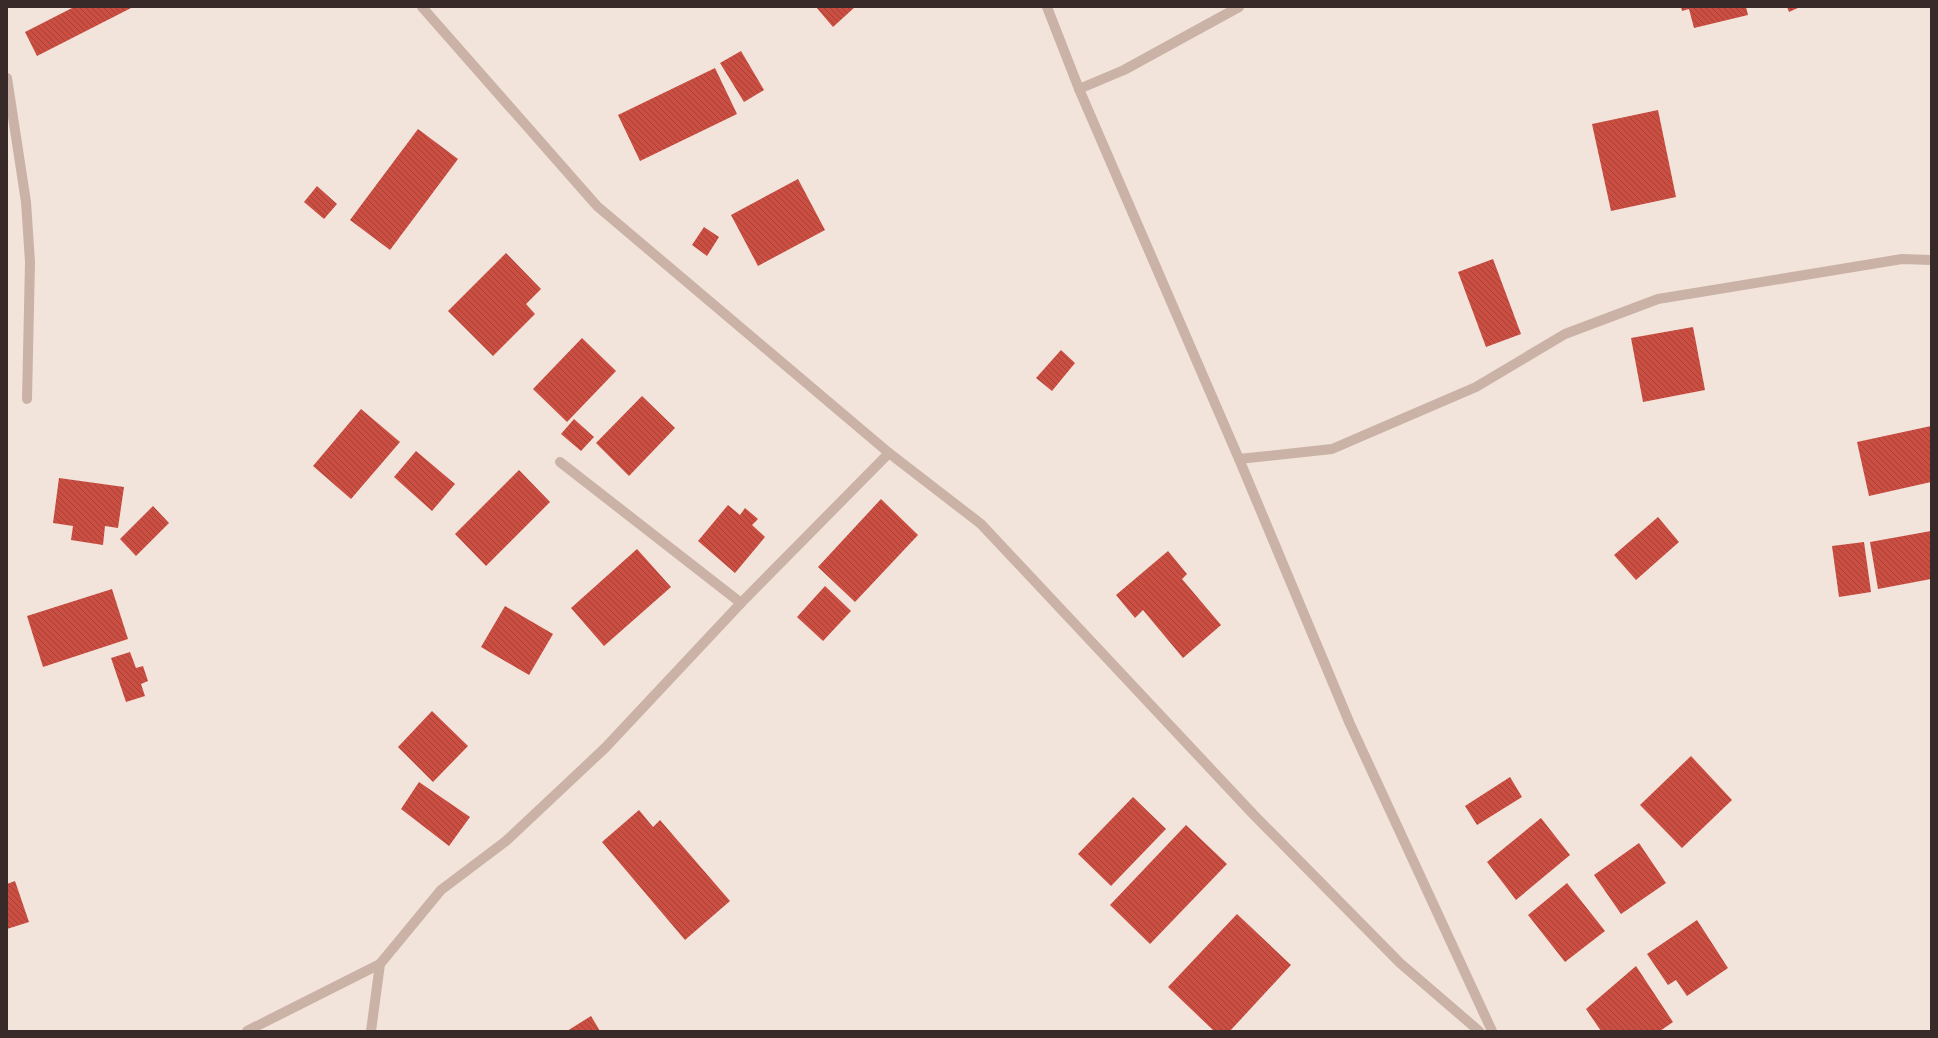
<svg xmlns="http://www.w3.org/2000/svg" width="1938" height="1038" viewBox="0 0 1938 1038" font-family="Inter,sans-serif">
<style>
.building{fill:url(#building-back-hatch)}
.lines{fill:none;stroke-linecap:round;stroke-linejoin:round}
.minor{stroke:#cbb2a7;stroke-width:10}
</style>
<defs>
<pattern id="building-back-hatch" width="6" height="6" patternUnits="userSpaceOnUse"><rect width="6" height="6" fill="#ca4e42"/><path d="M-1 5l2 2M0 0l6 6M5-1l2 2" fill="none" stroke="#a54137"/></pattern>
</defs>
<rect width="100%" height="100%" fill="#f3e4db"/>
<g class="building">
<polygon points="74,7 133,7 37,56 25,32"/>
<polygon points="816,7 855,7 833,27"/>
<polygon points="1681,7 1746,7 1748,15 1694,28 1689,9 1682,11"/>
<polygon points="1787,7 1800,7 1789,12"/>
<polygon points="741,51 764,90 744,102 720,63"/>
<polygon points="715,68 737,114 640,161 618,115"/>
<polygon points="1658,110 1676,197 1611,211 1592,124"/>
<polygon points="418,129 458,159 390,250 350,220"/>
<polygon points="798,179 825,230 758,266 731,215"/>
<polygon points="317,186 337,204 324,219 304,202"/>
<polygon points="704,227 719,237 707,256 692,245"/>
<polygon points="506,253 541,289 526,304 535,314 493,356 448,311"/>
<polygon points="1493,259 1521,334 1486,347 1458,272"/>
<polygon points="1693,327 1705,390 1643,402 1631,338"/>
<polygon points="582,338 616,371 567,422 533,389"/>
<polygon points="1061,350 1075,363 1052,391 1036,378"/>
<polygon points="642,396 675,428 629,476 596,443"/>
<polygon points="361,409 400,442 351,499 313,466"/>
<polygon points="574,419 594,437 581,451 561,434"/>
<polygon points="1931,426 1931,482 1869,496 1857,442"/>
<polygon points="416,451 455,484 432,511 394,477"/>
<polygon points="519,470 550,502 486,566 455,534"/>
<polygon points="59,478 124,487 118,528 105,526 103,545 71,540 73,526 53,523"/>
<polygon points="881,499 918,535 855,602 818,567"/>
<polygon points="728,505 740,515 745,508 758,519 752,525 765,537 735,573 698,541"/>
<polygon points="153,506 169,523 136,556 120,539"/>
<polygon points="1658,517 1679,542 1636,580 1614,555"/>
<polygon points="1931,531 1931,579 1878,589 1870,542"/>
<polygon points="1864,542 1871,592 1839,597 1832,546"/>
<polygon points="637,549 671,587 604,646 571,608"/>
<polygon points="1168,551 1187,574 1182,579 1221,625 1183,658 1143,610 1135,618 1116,595"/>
<polygon points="825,586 851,611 823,641 797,617"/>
<polygon points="112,589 128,639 43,667 27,616"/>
<polygon points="505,606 553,634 529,675 481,647"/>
<polygon points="130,652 136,668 143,666 148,681 141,684 145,696 126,702 111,658"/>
<polygon points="432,711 468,746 433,782 398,747"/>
<polygon points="1691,756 1732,800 1682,848 1640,805"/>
<polygon points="1510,777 1522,797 1477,825 1465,806"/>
<polygon points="419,782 470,817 449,846 401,809"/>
<polygon points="1133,797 1166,829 1111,886 1078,854"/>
<polygon points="639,810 653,827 660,820 730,901 685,940 602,842"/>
<polygon points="1541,818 1570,855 1516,900 1487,862"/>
<polygon points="1186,825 1227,864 1150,944 1110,905"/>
<polygon points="1639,843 1666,883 1621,914 1594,875"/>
<polygon points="15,881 29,922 7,929 7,884"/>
<polygon points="1567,883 1605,931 1565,962 1528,915"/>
<polygon points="1237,914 1291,965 1230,1031 1214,1031 1168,987"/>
<polygon points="1697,920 1728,968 1687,996 1676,980 1668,985 1647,954"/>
<polygon points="1636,966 1673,1022 1660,1031 1601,1031 1586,1009"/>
<polygon points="591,1016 600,1031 567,1031"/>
</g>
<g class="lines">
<g class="minor">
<polyline points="422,7 597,206 889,453 981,524 1253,814 1400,963 1479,1031"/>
<polyline points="1047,7 1079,89 1239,459 1350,724 1492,1031"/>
<polyline points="7,78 26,202 30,262 27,399"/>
<polyline points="1079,89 1124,70 1239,7"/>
<polyline points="1239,459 1332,449 1476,387 1565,334 1658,299 1902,259 1931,260"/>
<polyline points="560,462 741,603"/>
<polyline points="247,1031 380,964"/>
<polyline points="371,1031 380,964 441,890 506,841 605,748 741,603 889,453"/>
</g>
</g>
<rect width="1938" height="1038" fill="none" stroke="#372a28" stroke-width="16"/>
</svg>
